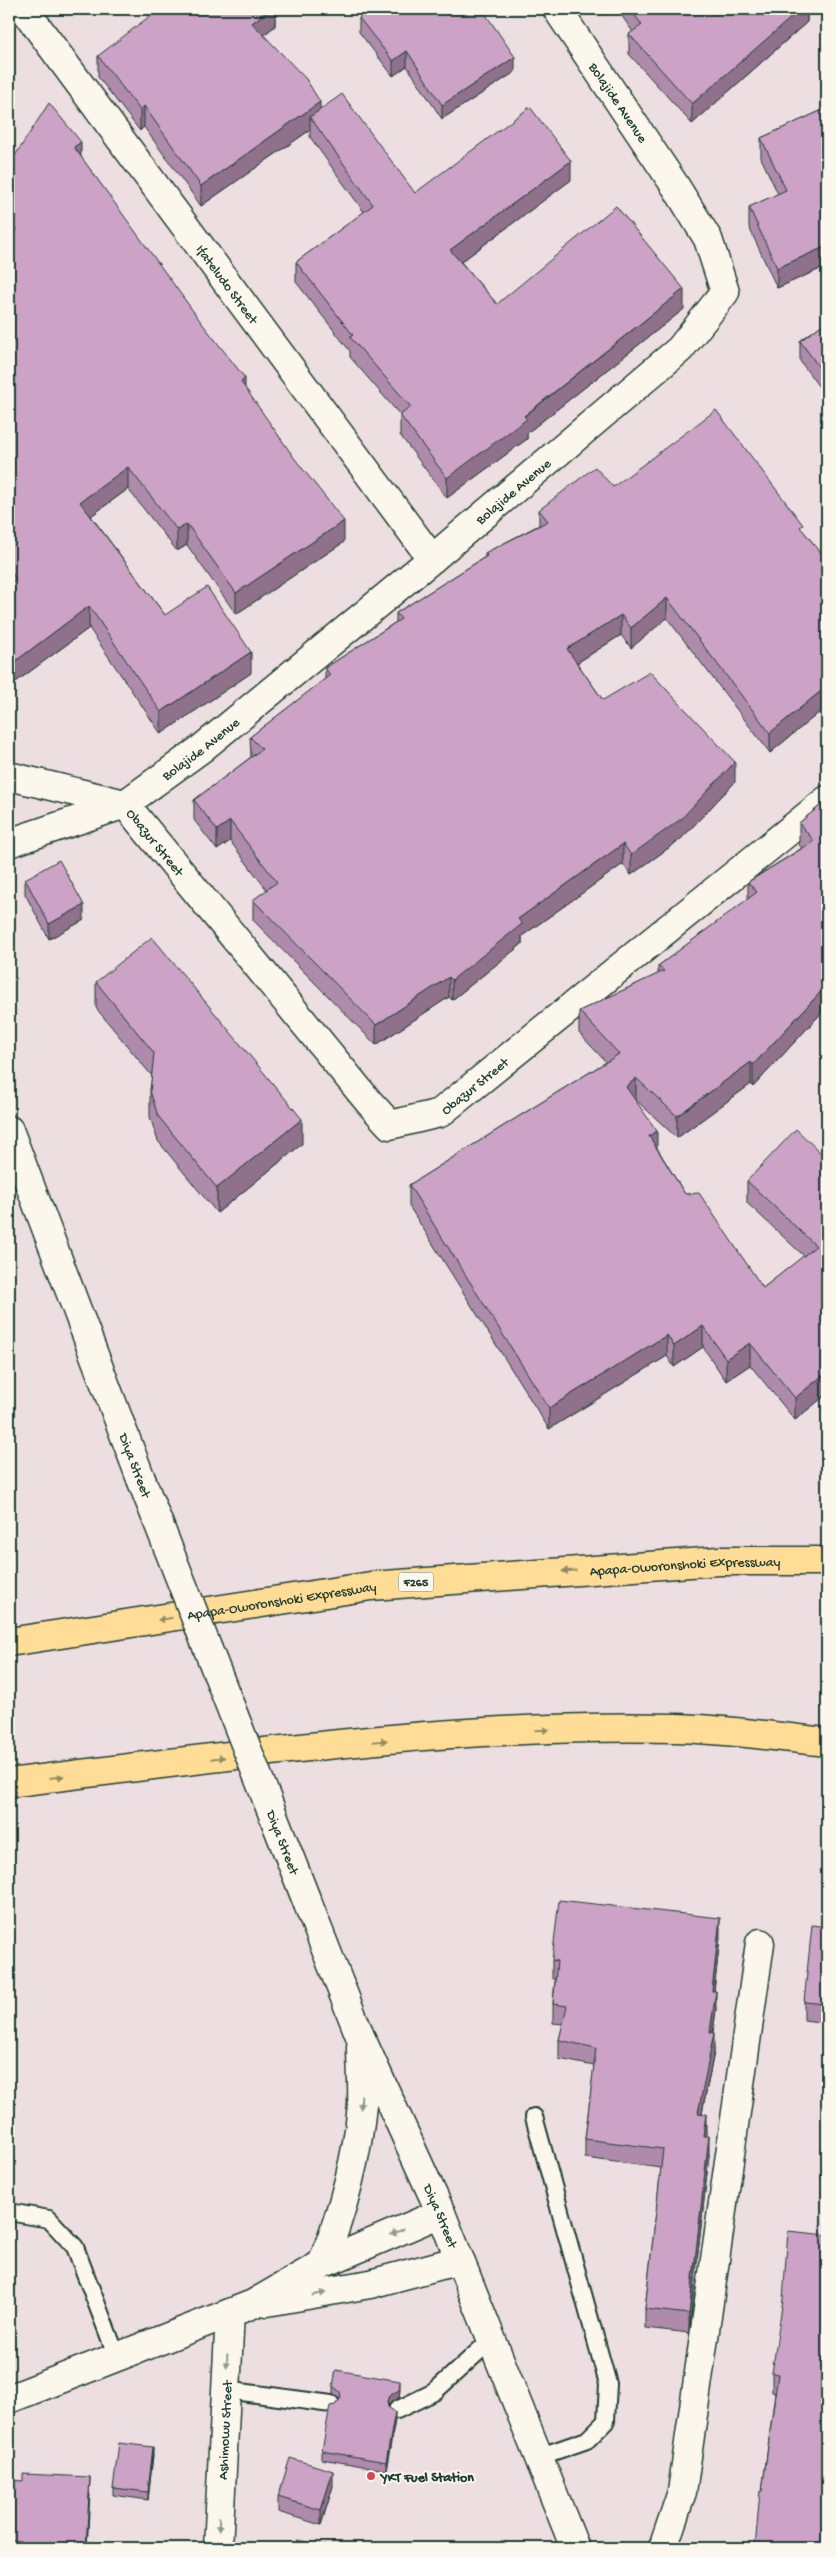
<svg xmlns="http://www.w3.org/2000/svg" width="836" height="2557" viewBox="0 0 836 2557" font-family="'Gochi Hand',sans-serif">
<style>
.lines{fill:none;stroke-linecap:round;stroke-linejoin:round}
.lane-casing{stroke:#1f3d34;stroke-width:20}
.street-casing{stroke:#1f3d34;stroke-width:31}
.secondary-casing{stroke:#1f3d34;stroke-width:31}
.highway-casing{stroke:#1f3d34;stroke-width:31}
.lane{stroke:#fbf7ec;stroke-width:16}
.street{stroke:#fbf7ec;stroke-width:28}
.secondary{stroke:#fbf7ec;stroke-width:28}
.highway{stroke:#ffdd96;stroke-width:28}
.secondary-bridge-casing{stroke:#1f3d34;stroke-width:31;stroke-linecap:butt}
.secondary-bridge{stroke:#fbf7ec;stroke-width:28}
.wall{fill:#af8bab;stroke:#1f3d34}
.shaded-wall{fill:#8f718b;stroke:#1f3d34}
.building{fill:#cca2c7;stroke:#1f3d34}
.oneway{fill:#8f8d65}
.oneway2{fill:#8d9a90}
.poi-dot{fill:#d1495b;stroke:#fbf7ec;stroke-width:2}
.labels{text-anchor:middle;stroke-width:4;stroke-linejoin:round;paint-order:stroke}
.shield{fill:#fbf7ec;stroke:#61756b;stroke-width:1}
.shield-label{font-size:12px;font-weight:bold;fill:#1f3d34}
.street-label{font-size:14px;fill:#1f3d34;stroke:#fbf7ec}
.poi-label{font-size:14px;font-weight:bold;fill:#1f3d34;stroke:#fbf7ec;text-anchor:start}
</style>
<rect width="100%" height="100%" fill="#eddee1"/>
<filter id="ink" filterUnits="userSpaceOnUse"><feTurbulence type="fractalNoise" baseFrequency=".02" numOctaves="2"/><feDisplacementMap in="SourceGraphic" scale="10" xChannelSelector="R" yChannelSelector="G"/><feConvolveMatrix kernelMatrix="1 2 1 2 8 2 1 2 1" color-interpolation-filters="sRGB"/></filter>
<g filter="url(#ink)">
<g class="lines">
<g class="lane-casing">
<g id="lane">
<polyline points="534,2117 608,2384 606,2421 587,2440 538,2457"/>
<polyline points="9,2212 49,2219 75,2247 117,2357"/>
<polyline points="226,2390 331,2404"/>
<polyline points="397,2410 434,2392 492,2339"/>
</g>
</g>
<g class="street-casing">
<g id="street">
<path id="s1" d="M24,9L432,559"/>
<path id="s2" d="M9,776L125,804L368,1101L390,1125L440,1113L827,800"/>
<path id="s3" d="M9,843L125,804L201,749L432,559L680,349L725,292L708,239L676,187L557,9"/>
<path id="s4" d="M218,2548L230,2313"/>
<polyline points="663,2548 682,2492 760,1943"/>
</g>
</g>
<g class="secondary-casing">
<g id="secondary">
<polyline points="9,1130 141,1479"/>
<path id="s5" d="M308,1904L360,2036L441,2213L575,2548"/>
<path d="M322,2264C342,2213 357,2160 362,2105C363,2086 361,2066 361,2047"/>
<polyline points="267,2302 370,2284 460,2260"/>
<polyline points="9,2399 253,2304 322,2264 441,2213"/>
</g>
</g>
<g class="highway-casing">
<g id="highway">
<path id="s6" d="M9,1642L371,1586L718,1561H827"/>
<path d="M9,1783C230,1756 452,1723 675,1728C726,1729 777,1737 827,1742"/>
</g>
</g>
<use href="#lane" class="lane"/>
<use href="#street" class="street"/>
<use href="#secondary" class="secondary"/>
<use href="#highway" class="highway"/>
<g class="secondary-bridge-casing">
<g id="secondary-bridge">
<path id="s7" d="M141,1479L308,1904"/>
</g>
</g>
<use href="#secondary-bridge" class="secondary-bridge"/>
</g>
<g class="wall">
<polygon points="275,9 275,26 264,35 320,110 415,193 571,180 461,262 497,304 684,309 527,433 527,439 447,498 400,435 400,415 350,357 350,351 296,282 296,262 364,212 310,137 310,130 201,206 144,127 140,131 98,77 98,56"/>
<polygon points="597,9 611,9 602,15"/>
<polygon points="617,9 810,9 807,12 807,22 692,124 629,54 629,34 633,32"/>
<polygon points="359,18 515,72 442,119 407,66 393,76 359,32"/>
<polygon points="827,108 827,266 777,288 749,227 749,207 778,194 761,158 761,138"/>
<polygon points="81,157 245,389 344,542 236,614 187,545 177,551 128,489 91,516 165,615 251,673 161,734 89,628 9,687 9,165"/>
<polygon points="827,321 827,398 800,361 800,341"/>
<polygon points="613,487 803,531 827,560 827,706 770,753 667,618 631,648 621,635 577,663 603,700 735,782 681,839 631,875 623,864 522,936 522,944 452,1000 449,997 376,1045 253,920 253,900 267,890 230,841 217,850 194,820 194,800 251,757 250,737 325,679 325,668 396,622 396,613 485,557 485,553 539,525 539,510"/>
<polygon points="827,800 827,1007 753,1087 751,1084 677,1138 636,1100 635,1100 657,1148 685,1194 763,1288 804,1256 747,1203 747,1181 827,1159 827,1394 795,1420 750,1365 726,1381 703,1347 674,1367 667,1356 549,1429 409,1206 409,1185 606,1062 579,1033 579,1011 658,974 658,966 748,899 748,882 802,848 799,845 799,823"/>
<polygon points="25,879 84,920 49,939 25,894"/>
<polygon points="96,982 302,1144 217,1213 158,1141 150,1117 150,1091 152,1076 96,1008"/>
<polygon points="827,1927 827,2023 804,2020 804,2002"/>
<polygon points="720,1937 714,1991 716,2010 713,2033 714,2052 702,2113 706,2133 705,2136 709,2155 689,2333 645,2328 645,2309 661,2168 585,2158 585,2139 594,2066 559,2059 559,2040 563,2024 553,2023 553,2004 555,1979 552,1979 552,1960"/>
<polygon points="827,2235 762,2491 775,2393 772,2392 772,2373"/>
<polygon points="333,2386 400,2389 399,2398 389,2404 388,2406 395,2420 386,2470 322,2459 322,2451 335,2405 340,2399 333,2394"/>
<polygon points="153,2455 148,2500 113,2495 113,2488"/>
<polygon points="9,2480 90,2494 87,2548 9,2548"/>
<polygon points="333,2486 321,2525 278,2512 278,2497"/>
</g>
<g class="shaded-wall">
<polygon points="270,9 275,9 275,26 252,44 252,23"/>
<polygon points="602,9 611,9 602,15"/>
<polygon points="800,9 810,9 807,12 807,22 692,124 692,104"/>
<polygon points="407,51 407,66 393,76 393,61"/>
<polygon points="515,57 515,72 442,119 442,105"/>
<polygon points="320,102 320,123 310,117 310,130 201,206 201,186"/>
<polygon points="144,106 144,127 140,131 140,110"/>
<polygon points="81,142 81,163 74,147"/>
<polygon points="571,161 571,180 450,270 450,250"/>
<polygon points="827,246 827,266 777,288 777,268"/>
<polygon points="684,289 684,309 527,433 527,439 447,498 447,478"/>
<polygon points="245,378 245,400 241,382"/>
<polygon points="128,467 128,489 80,524 80,502"/>
<polygon points="344,521 344,542 236,614 236,593"/>
<polygon points="187,524 187,545 177,551 177,530"/>
<polygon points="667,598 667,618 631,648 631,628"/>
<polygon points="89,606 89,628 9,687 9,666"/>
<polygon points="621,615 621,635 567,669 567,649"/>
<polygon points="251,652 251,673 161,734 161,712"/>
<polygon points="827,686 827,706 770,753 770,733"/>
<polygon points="735,762 735,782 681,839 631,875 631,855"/>
<polygon points="230,821 230,841 217,850 217,830"/>
<polygon points="623,844 623,864 522,936 522,944 452,1000 452,980 518,919"/>
<polygon points="84,905 84,920 49,939 49,924"/>
<polygon points="449,977 449,997 376,1045 376,1025"/>
<polygon points="827,985 827,1007 753,1087 753,1065"/>
<polygon points="751,1062 751,1084 677,1138 677,1116"/>
<polygon points="636,1078 636,1100 626,1108 626,1087"/>
<polygon points="302,1119 302,1144 217,1213 217,1188"/>
<polygon points="657,1131 657,1153 649,1136"/>
<polygon points="703,1326 703,1347 674,1367 674,1346"/>
<polygon points="667,1335 667,1356 549,1429 549,1408"/>
<polygon points="750,1343 750,1365 726,1381 726,1359"/>
<polygon points="827,1372 827,1394 795,1420 795,1398"/>
<polygon points="720,1918 720,1937 712,2010 712,1991"/>
<polygon points="716,1991 716,2010 710,2050 714,2033 714,2052 698,2132 698,2113"/>
<polygon points="706,2114 706,2133 703,2155 703,2136"/>
<polygon points="709,2136 709,2155 689,2333 689,2314"/>
<polygon points="400,2381 400,2389 399,2398 389,2404 387,2409 387,2401 389,2396"/>
<polygon points="395,2412 395,2420 386,2470 386,2462"/>
<polygon points="153,2447 153,2455 148,2500 148,2492"/>
<polygon points="333,2471 333,2486 321,2525 321,2510"/>
<polygon points="90,2477 87,2548 86,2548"/>
</g>
<g class="building">
<polygon points="159,9 270,9 252,23 306,79 320,102 201,186 144,106 140,110 98,56"/>
<polygon points="370,9 482,9 515,57 442,105 407,51 393,61 359,18"/>
<polygon points="630,9 801,9 692,104 629,34 642,25"/>
<polygon points="342,94 415,193 530,107 571,161 450,250 497,304 616,206 684,289 524,416 527,419 447,478 400,415 411,407 350,337 353,335 296,262 373,205 310,117"/>
<polygon points="49,103 81,142 74,147 201,322 245,378 241,382 295,459 344,521 236,593 187,524 177,530 128,467 80,502 165,615 207,587 251,652 161,712 89,606 9,666 9,584 16,579 9,569 9,236 17,230 9,224 9,165"/>
<polygon points="827,108 827,246 777,268 749,207 786,190 761,138"/>
<polygon points="827,321 827,378 800,341"/>
<polygon points="716,410 803,525 800,527 827,560 827,686 770,733 667,598 631,628 621,615 567,649 603,700 650,672 735,762 681,819 631,855 623,844 518,919 522,924 452,980 449,977 376,1025 253,900 277,882 230,821 217,830 194,800 262,749 250,737 330,675 325,668 401,619 396,613 487,556 485,553 548,521 539,510 595,467 613,487"/>
<polygon points="827,800 827,985 753,1065 751,1062 677,1116 636,1078 626,1087 657,1131 649,1136 685,1194 699,1193 763,1288 816,1246 747,1181 796,1129 827,1159 827,1372 795,1398 750,1343 726,1359 703,1326 674,1346 667,1335 549,1408 409,1185 619,1054 579,1011 664,971 658,966 757,892 748,882 814,841 799,823"/>
<polygon points="59,860 84,905 49,924 25,879"/>
<polygon points="152,937 302,1119 217,1188 158,1116 150,1091 154,1053 96,982"/>
<polygon points="559,1900 720,1918 712,1991 716,1991 710,2032 714,2033 698,2113 706,2114 703,2136 709,2136 689,2314 645,2309 663,2149 585,2139 596,2048 559,2040 567,2006 553,2004 557,1961 552,1960"/>
<polygon points="812,1925 827,1927 827,2004 804,2002"/>
<polygon points="788,2231 827,2235 827,2548 755,2548 760,2491 762,2491 778,2374 772,2373 783,2299"/>
<polygon points="336,2370 400,2381 399,2390 389,2396 387,2401 388,2407 395,2412 386,2462 322,2451 330,2406 335,2405 341,2398 340,2392 333,2386"/>
<polygon points="119,2443 153,2447 148,2492 113,2488"/>
<polygon points="290,2458 333,2471 321,2510 278,2497"/>
<polygon points="23,2474 90,2477 86,2548 20,2548 20,2541 9,2540 9,2480 23,2481"/>
<polygon points="297,2540 335,2548 295,2548"/>
</g>
<defs><path id="oneway-solid" d="M-6-.8H1V-3.2L6.5 0L1 3.2V.8H-6Z" transform="scale(1.25)"/></defs>
<g class="oneway">
<use href="#oneway-solid" transform="translate(569 1571) rotate(176)"/>
<use href="#oneway-solid" transform="translate(165 1619) rotate(171)"/>
<use href="#oneway-solid" transform="translate(542 1730) rotate(-1)"/>
<use href="#oneway-solid" transform="translate(380 1741) rotate(-5)"/>
<use href="#oneway-solid" transform="translate(218 1758) rotate(-6)"/>
<use href="#oneway-solid" transform="translate(57 1777) rotate(-7)"/>
</g>
<g class="oneway2">
<use href="#oneway-solid" transform="translate(361 2102) rotate(92)"/>
<use href="#oneway-solid" transform="translate(397 2232) rotate(157)"/>
<use href="#oneway-solid" transform="translate(319 2294) rotate(-11)"/>
<use href="#oneway-solid" transform="translate(227 2361) rotate(93)"/>
<use href="#oneway-solid" transform="translate(219 2524) rotate(93)"/>
</g>
</g>
<circle class="poi-dot" cx="371" cy="2476" r="5"/>
<g class="labels">
<rect class="shield" x="398.5" y="1572.5" width="35" height="19" rx="4"/>
<g class="shield-label">
<text x="416" y="1586">F265</text>
</g>
<g class="street-label">
<text transform="translate(619 102) rotate(56)" y="5">Bolajide Avenue</text>
<text dy="5" stroke="none"><textPath href="#s1" startOffset="342">Ifateludo Street</textPath></text>
<text dy="5" stroke="none"><textPath href="#s3" startOffset="621">Bolajide Avenue</textPath></text>
<text dy="5" stroke="none"><textPath href="#s3" startOffset="216">Bolajide Avenue</textPath></text>
<text dy="5" stroke="none"><textPath href="#s2" startOffset="168">Obazur Street</textPath></text>
<text dy="5" stroke="none"><textPath href="#s2" startOffset="631">Obazur Street</textPath></text>
<text transform="translate(136 1465) rotate(69)" y="5">Diya Street</text>
<text dy="5" stroke="none"><textPath href="#s6" startOffset="681">Apapa-Oworonshoki Expressway</textPath></text>
<text dy="5" stroke="none"><textPath href="#s6" startOffset="276">Apapa-Oworonshoki Expressway</textPath></text>
<text dy="5" stroke="none"><textPath href="#s7" startOffset="390">Diya Street</textPath></text>
<text dy="5" stroke="none"><textPath href="#s5" startOffset="339">Diya Street</textPath></text>
<text dy="5" stroke="none"><textPath href="#s4" startOffset="118">Ashimowu Street</textPath></text>
</g>
<g class="poi-label">
<text x="381" y="2481">YKT Fuel Station</text>
</g>
</g>
<rect width="836" height="2557" fill="none" stroke="#fbf7ec" stroke-width="30"/>
<rect x="15" y="15" width="806" height="2527" fill="none" stroke="#1f3d34" stroke-width="2" filter="url(#ink)"/>
</svg>
